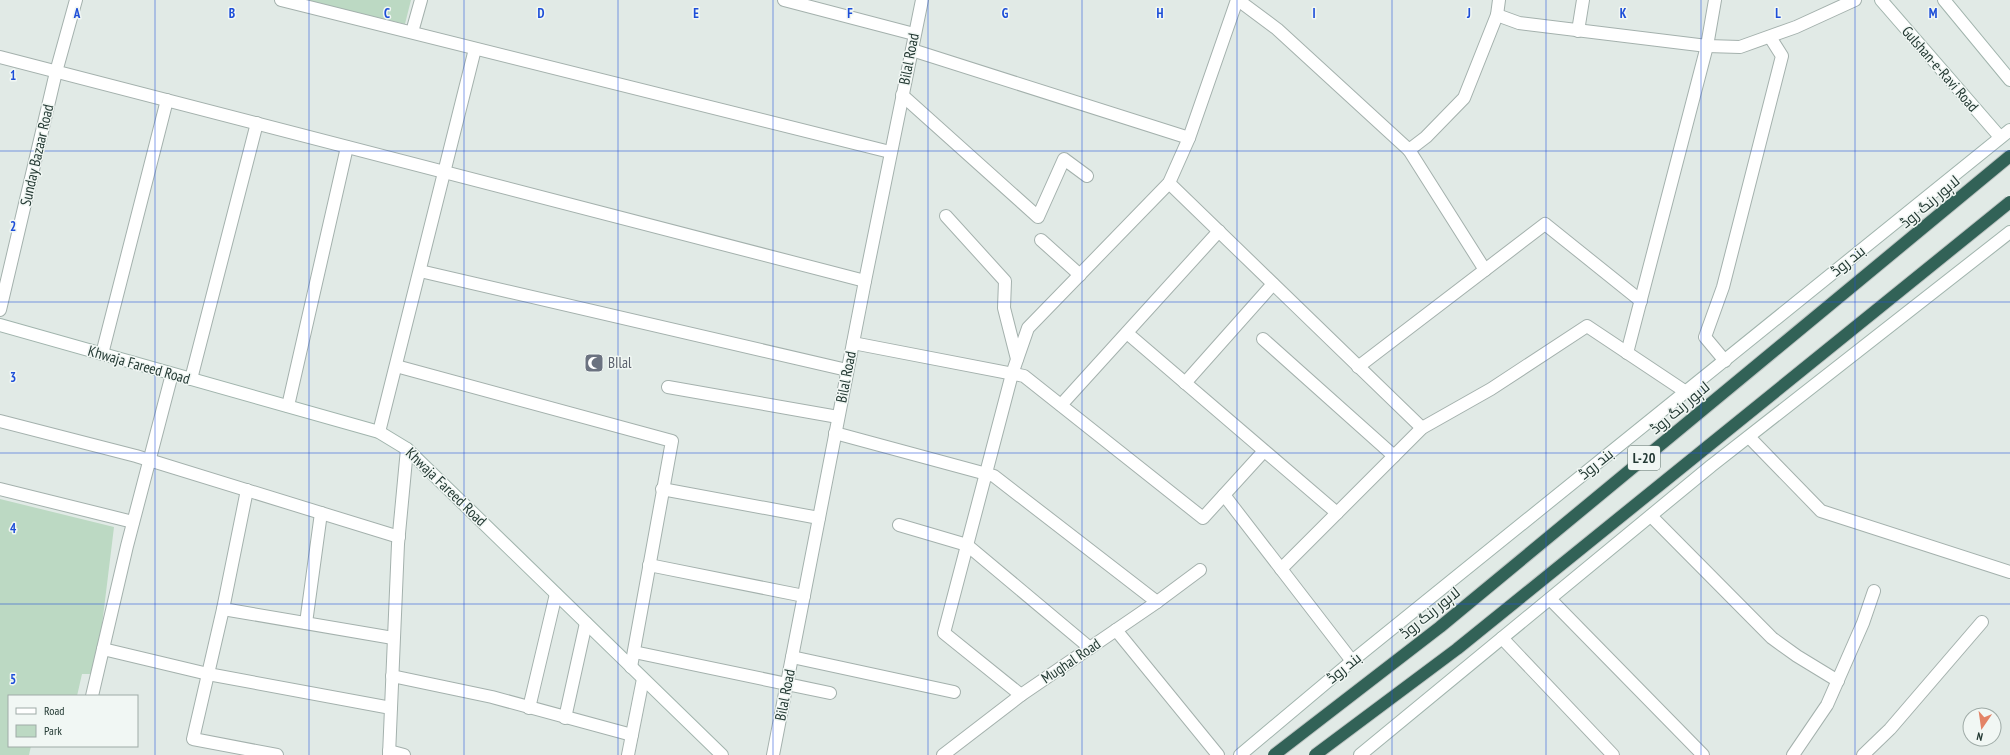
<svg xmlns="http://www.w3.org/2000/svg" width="2010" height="755" viewBox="0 0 2010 755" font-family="'PT Sans Narrow',Cairo,sans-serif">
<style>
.green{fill:#bcd9c3}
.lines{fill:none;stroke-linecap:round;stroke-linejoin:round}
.minor-casing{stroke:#a4b1ad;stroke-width:14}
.tertiary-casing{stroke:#a4b1ad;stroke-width:14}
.secondary-casing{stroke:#a1b4ad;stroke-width:14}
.minor{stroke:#fff;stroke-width:12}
.tertiary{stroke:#fff;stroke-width:12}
.secondary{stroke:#fff;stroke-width:12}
.motorway-bridge-casing{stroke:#bdc4c2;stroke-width:14;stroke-linecap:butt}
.motorway-bridge{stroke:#326257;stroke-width:12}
.grid{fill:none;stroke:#1d4ed8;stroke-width:1;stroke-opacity:0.55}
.labels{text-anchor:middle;stroke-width:3;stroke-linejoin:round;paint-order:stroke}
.shield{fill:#f1f7f4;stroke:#61726d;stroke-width:1}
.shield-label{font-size:14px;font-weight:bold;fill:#233933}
.street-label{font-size:15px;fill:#233933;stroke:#f1f7f4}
.worship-label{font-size:15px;fill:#5b616d;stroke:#f1f7f4;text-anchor:start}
.grid-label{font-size:13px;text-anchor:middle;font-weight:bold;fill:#1d4ed8;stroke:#f1f7f4;stroke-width:3;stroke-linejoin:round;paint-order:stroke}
</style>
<rect width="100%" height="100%" fill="#e1eae6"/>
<g class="green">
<polygon points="305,0 411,0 405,24"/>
<polygon points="0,499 114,527 96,674 82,674 77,696 9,696 9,746 31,746 29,755 0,755"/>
</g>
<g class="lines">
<g class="minor-casing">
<g id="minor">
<polyline points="281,0 890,152"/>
<polyline points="784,0 914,34"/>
<polyline points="1238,0 1277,29 1409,150 1426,137 1464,98 1497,15 1519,23 1707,46 1740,47 1796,27 1855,0"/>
<polyline points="1497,15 1499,0"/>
<polyline points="1578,31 1583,0"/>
<polyline points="412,32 421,0"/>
<polyline points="912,50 1189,138"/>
<polyline points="0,57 865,281"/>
<polyline points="902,95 1038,217 1064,159 1087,176"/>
<polyline points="1409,150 1485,270"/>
<polyline points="1169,183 1422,428"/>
<polyline points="946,216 1005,281 1004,308 1017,359"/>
<polyline points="1041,240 1080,275"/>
<polyline points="420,271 847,370"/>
<polyline points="0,310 56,72 76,0"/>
<polyline points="1127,333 1337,513"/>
<polyline points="1263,339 1394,456"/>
<polyline points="853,343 1024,376 1203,518 1264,451"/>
<polyline points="1627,353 1707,46 1715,0"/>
<polyline points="102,354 167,100"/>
<polyline points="1725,361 1705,337 1723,287 1782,56 1770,37"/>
<polyline points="396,366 672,441 631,667"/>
<polyline points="1358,367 1545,224 1641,301"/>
<polyline points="191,379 257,123"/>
<polyline points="1185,383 1273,284"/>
<polyline points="668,387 838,417"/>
<polyline points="1061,405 1219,231"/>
<polyline points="288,406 347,147"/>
<polyline points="0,421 136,456 399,537"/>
<polyline points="379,432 475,49"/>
<polyline points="835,433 994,476 1157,602"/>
<polyline points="1749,437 1821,511 2010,572"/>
<polyline points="0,489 133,522"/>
<polyline points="662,489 819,518"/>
<polyline points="247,490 223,609 393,638"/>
<polyline points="1224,495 1352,661"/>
<polyline points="1651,516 1772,638 1797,656 1838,681"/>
<polyline points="899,525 967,545 1090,648"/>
<polyline points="649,565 804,596"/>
<polyline points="1281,569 1422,428 1491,389 1587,326 1686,392"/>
<polyline points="1550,599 1703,755"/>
<polyline points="223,609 193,739 277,755"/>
<polyline points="306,623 321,513"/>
<polyline points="1116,630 1218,755"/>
<polyline points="1502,638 1613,755"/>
<polyline points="103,649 208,674 391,708"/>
<polyline points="634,652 830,693"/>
<polyline points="792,657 954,692"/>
<polyline points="392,676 492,697 632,735"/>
<polyline points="1021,695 944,633 1012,374 1028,328 1169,183 1189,138 1237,0"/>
<polyline points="92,696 127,546 172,374"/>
<polyline points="529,708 556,594"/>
<polyline points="565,718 586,623"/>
<polyline points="389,751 404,755"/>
<polyline points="389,755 398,544 407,449"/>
<polyline points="628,755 643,679"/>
<polyline points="943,755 1021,695 1157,602 1200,570"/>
<polyline points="1793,755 1827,705 1863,623 1874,591"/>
<polyline points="1863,755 1890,729 1982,622"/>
</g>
</g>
<g class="tertiary-casing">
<polyline id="tertiary" points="773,755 865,281 922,0"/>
</g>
<g class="secondary-casing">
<g id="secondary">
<polyline points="1881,0 2000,137"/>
<polyline points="1944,0 2010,80"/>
<polyline points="0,325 379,432 407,449 722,755"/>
<polyline points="1240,755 1352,661 2010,130"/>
<polyline points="1360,755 1711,466 2010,232"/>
</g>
</g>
<use href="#minor" class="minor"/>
<use href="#tertiary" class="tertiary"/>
<use href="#secondary" class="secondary"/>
<g class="motorway-bridge-casing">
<g id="motorway-bridge">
<polyline points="1274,755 1440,627 2010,156"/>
<polyline points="1315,755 1457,649 2010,202"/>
</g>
</g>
<use href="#motorway-bridge" class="motorway-bridge"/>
</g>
<path class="grid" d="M155,0V755M309,0V755M464,0V755M618,0V755M773,0V755M928,0V755M1082,0V755M1237,0V755M1392,0V755M1546,0V755M1701,0V755M1855,0V755M0,151H2010M0,302H2010M0,453H2010M0,604H2010"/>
<defs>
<g id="mosque-square" transform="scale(1)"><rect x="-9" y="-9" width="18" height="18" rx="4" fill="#6b7280" stroke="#f1f7f4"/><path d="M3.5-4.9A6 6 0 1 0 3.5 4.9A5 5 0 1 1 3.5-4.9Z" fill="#fff"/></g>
</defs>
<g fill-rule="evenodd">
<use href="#mosque-square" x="594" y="363"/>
</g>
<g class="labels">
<rect class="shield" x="1628" y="446" width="32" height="24" rx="3"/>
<g class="shield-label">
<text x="1644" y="463">L-20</text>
</g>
<g class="street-label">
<text transform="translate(909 59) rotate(-79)" y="5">Bilal Road</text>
<text transform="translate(1940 69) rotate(49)" y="5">Gulshan-e-Ravi Road</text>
<text transform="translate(37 155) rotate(-77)" y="5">Sunday Bazaar Road</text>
<text transform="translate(1930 202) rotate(-40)" y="5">لاہور رنگ روڈ</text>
<text transform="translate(1848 261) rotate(-39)" y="5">بند روڈ</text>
<text transform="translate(139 365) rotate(16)" y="5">Khwaja Fareed Road</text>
<text transform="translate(846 377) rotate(-79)" y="5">Bilal Road</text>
<text transform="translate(1680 408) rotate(-40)" y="5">لاہور رنگ روڈ</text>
<text transform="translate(1596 464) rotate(-39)" y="5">بند روڈ</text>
<text transform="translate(446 487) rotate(44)" y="5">Khwaja Fareed Road</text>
<text transform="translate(1430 613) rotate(-39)" y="5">لاہور رنگ روڈ</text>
<text transform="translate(1071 661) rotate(-34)" y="5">Mughal Road</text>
<text transform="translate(1344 668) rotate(-39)" y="5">بند روڈ</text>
<text transform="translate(785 695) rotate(-79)" y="5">Bilal Road</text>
</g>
<g class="worship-label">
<text x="608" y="368">BIlal</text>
</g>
</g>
<g class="grid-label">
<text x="77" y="18">A</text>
<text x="232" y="18">B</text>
<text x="387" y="18">C</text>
<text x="541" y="18">D</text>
<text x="696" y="18">E</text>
<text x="850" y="18">F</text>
<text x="1005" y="18">G</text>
<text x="1160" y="18">H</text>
<text x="1314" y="18">I</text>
<text x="1469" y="18">J</text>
<text x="1623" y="18">K</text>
<text x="1778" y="18">L</text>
<text x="1933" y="18">M</text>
<text x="13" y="80">1</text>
<text x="13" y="231">2</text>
<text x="13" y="382">3</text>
<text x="13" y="533">4</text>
<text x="13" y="684">5</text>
</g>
<rect x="8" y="695" width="130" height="52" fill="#f1f7f4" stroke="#9faba7"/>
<rect x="16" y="708" width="20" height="6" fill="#ffffff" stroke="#9faba7"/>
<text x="44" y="715" font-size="12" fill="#233933">Road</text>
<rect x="16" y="725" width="20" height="12" fill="#bcd9c3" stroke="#9faba7"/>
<text x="44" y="735" font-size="12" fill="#233933">Park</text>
<g transform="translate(1982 727) rotate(193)"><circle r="19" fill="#f1f7f4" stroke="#9faba7"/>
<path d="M0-3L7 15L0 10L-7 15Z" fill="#e38366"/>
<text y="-6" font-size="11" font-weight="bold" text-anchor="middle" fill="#233933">N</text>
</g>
</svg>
